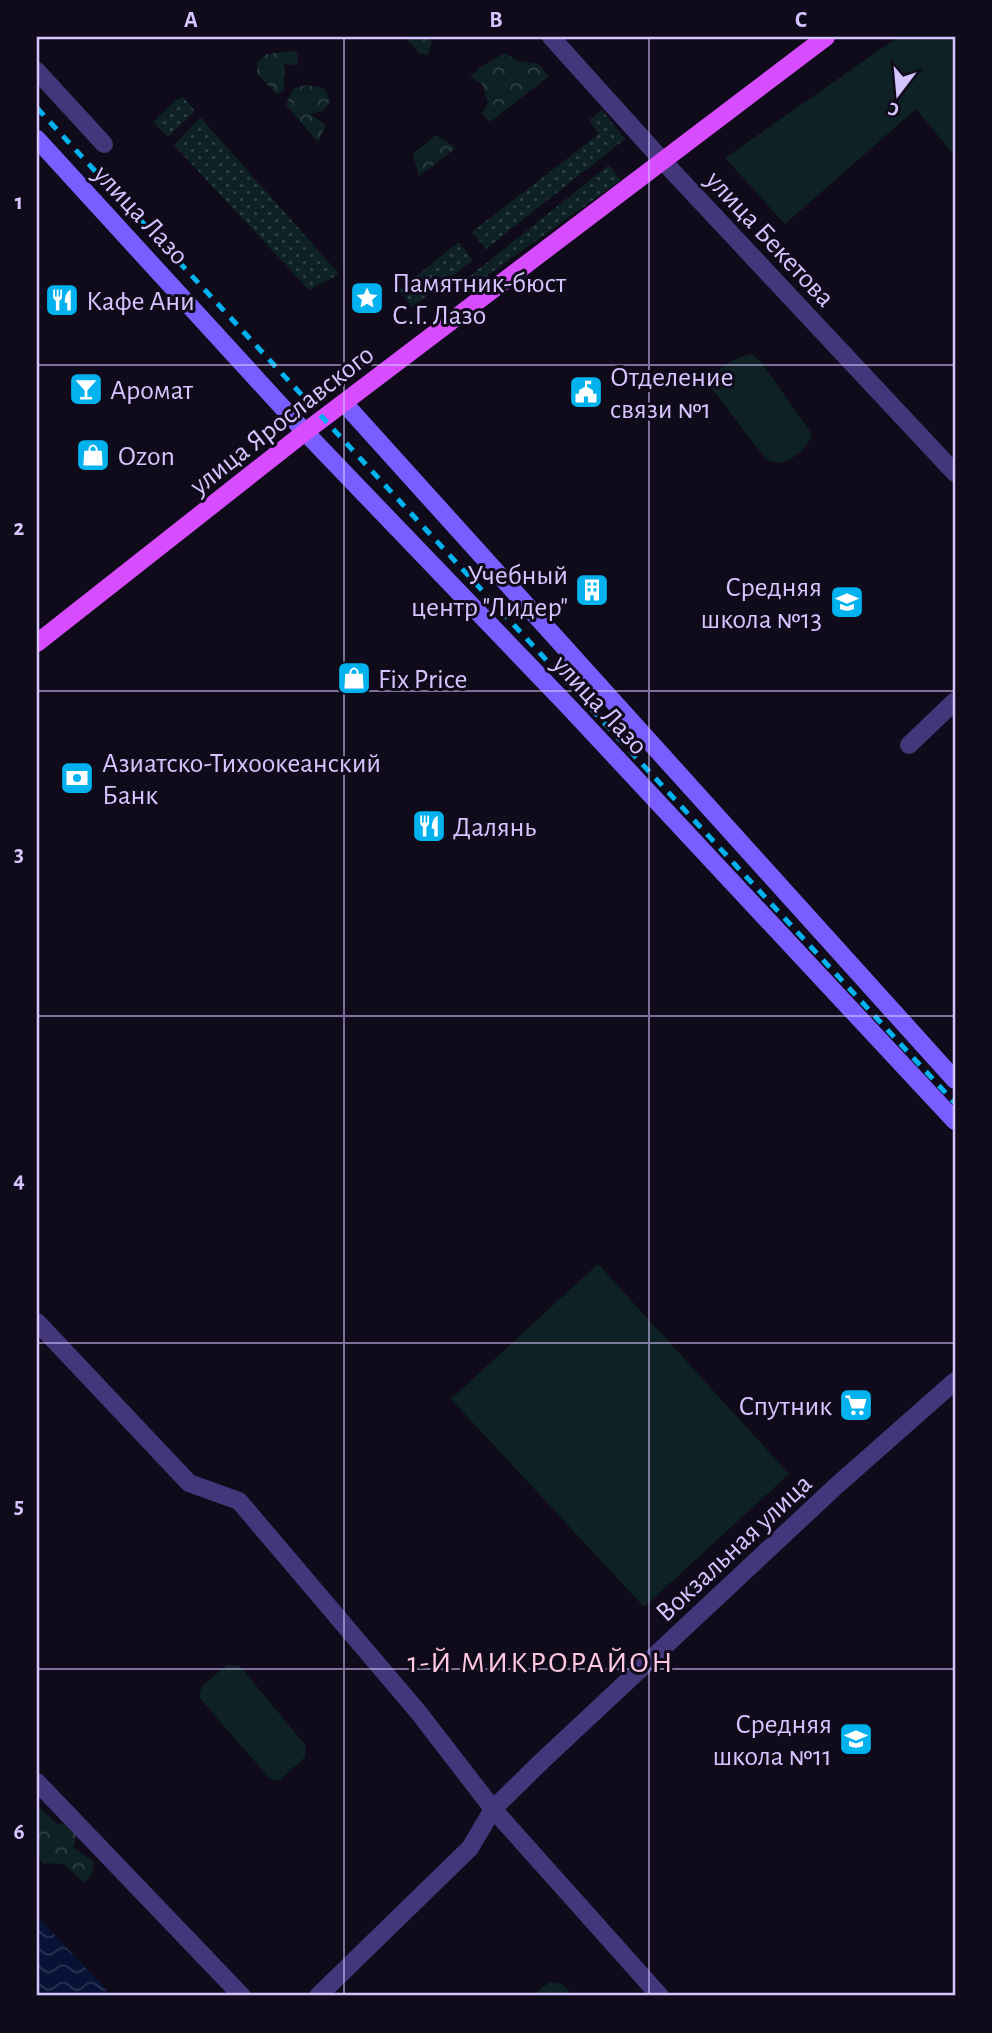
<svg xmlns="http://www.w3.org/2000/svg" width="992" height="2033" viewBox="0 0 992 2033" font-family="'Alegreya Sans',sans-serif">
<style>
.grass{fill:url(#grass-dots)}
.forest{fill:url(#forest-crowns)}
.park{fill:#0e2225}
.water{fill:url(#water-waves)}
.lines{fill:none;stroke-linecap:round;stroke-linejoin:round}
.street{stroke:#43367a;stroke-width:18}
.secondary{stroke:#7a5dfe;stroke-width:18}
.primary{stroke:#d74dfe;stroke-width:18}
.rail{stroke:#01b2ef;stroke-width:5;stroke-dasharray:10 9;stroke-linecap:butt}
.grid{fill:none;stroke:#d5c5ff;stroke-width:2;stroke-opacity:0.55}
.labels{text-anchor:middle;stroke-width:6;stroke-linejoin:round;paint-order:stroke}
.street-label{font-size:28px;fill:#d5c5ff;stroke:#100b1b}
.poi-label{font-size:28px;fill:#d5c5ff;stroke:#100b1b;text-anchor:start}
.neighbourhood-label{font-size:30px;letter-spacing:2px;fill:#ffc7e2;stroke:#100b1b}
.neatline{fill:none;stroke:#d5c5ff;stroke-width:2.5}
.grid-label{font-size:23px;text-anchor:middle;font-weight:bold;fill:#d5c5ff}
</style>
<defs>
<pattern id="grass-dots" width="8" height="8" patternUnits="userSpaceOnUse" patternTransform="scale(1.75)"><rect width="8" height="8" fill="#0e2225"/><path d="M2 2h.1M6 6h.1" fill="none" stroke="#304146" stroke-width="1.8" stroke-linecap="round"/></pattern>
<pattern id="forest-crowns" width="20" height="18" patternUnits="userSpaceOnUse" patternTransform="scale(1.75)"><rect width="20" height="18" fill="#0e2225"/><path d="M2 6a3 3 0 1 1 6 0M12 15a3 3 0 1 1 6 0" fill="none" stroke="#304146"/></pattern>
<pattern id="water-waves" width="16" height="10" patternUnits="userSpaceOnUse" patternTransform="scale(1.75)"><rect width="16" height="10" fill="#081237"/><path d="M0 5q4-4 8 0t8 0" fill="none" stroke="#2b3355"/></pattern>
</defs>
<rect width="100%" height="100%" fill="#100b1b"/>
<g class="grass">
<polygon points="183,97 195,111 168,137 153,122 176,100"/>
<polygon points="602,110 625,139 486,249 472,232 599,134 589,120"/>
<polygon points="200,118 201,118 339,274 309,290 174,145"/>
<polygon points="609,165 621,180 470,288 464,281"/>
<polygon points="459,242 473,260 412,307 399,290"/>
</g>
<g class="forest">
<polygon points="405,37 429,37 432,42 428,55 420,54"/>
<polygon points="297,51 298,65 284,64 284,90 277,94 257,74 257,63 267,54"/>
<polygon points="505,53 518,61 538,64 549,76 490,122 482,113 488,103 482,84 470,77 479,68"/>
<polygon points="305,85 324,88 330,101 323,111 310,114 326,125 318,142 286,105 293,89"/>
<polygon points="436,135 456,148 419,176 413,154"/>
<polygon points="37,1805 57,1824 67,1823 77,1835 73,1847 94,1862 92,1874 85,1883 63,1864 43,1863 37,1856"/>
</g>
<g class="park">
<polygon points="898,37 955,37 955,156 916,109 785,224 725,158"/>
<path d="M752,354L761,362L812,434C807,452 781,471 765,458L713,390C713,386 712,382 713,378C718,366 740,356 752,354Z"/>
<polygon points="598,1264 789,1474 644,1607 451,1399"/>
<polygon points="227,1665 240,1666 306,1746 305,1757 279,1781 270,1779 199,1697 202,1686"/>
<polygon points="550,1982 562,1984 574,1996 531,1996"/>
</g>
<polygon class="water" points="37,1916 112,1996 37,1996"/>
<g class="lines">
<g class="street">
<polyline points="551,37 662,160 955,473"/>
<polyline points="37,71 104,144"/>
<polyline points="909,745 955,701"/>
<polyline points="37,1322 189,1483 239,1501 419,1713 493,1809 660,1996"/>
<polyline points="37,1782 242,1996"/>
<polyline points="318,1996 470,1848 493,1809 542,1761 835,1487 955,1381"/>
</g>
<g class="secondary">
<polyline points="37,139 305,432 568,706 955,1121"/>
<polyline points="344,403 955,1080"/>
</g>
<polyline class="primary" points="37,643 305,432 826,37"/>
<polyline class="rail" points="37,108 955,1103"/>
</g>
<path class="grid" d="M344,37V1996M649,37V1996M37,365H955M37,691H955M37,1016H955M37,1343H955M37,1669H955"/>
<defs>
<g id="sight-square" transform="scale(1.75)"><rect x="-9" y="-9" width="18" height="18" rx="4" fill="#01b2ef" stroke="#100b1b"/><path d="M0-6L1.8-2.2L6-1.7L2.9 1.2L3.7 5.4L0 3.3L-3.7 5.4L-2.9 1.2L-6-1.7L-1.8-2.2Z" fill="#fff"/></g>
<g id="restaurant-square" transform="scale(1.75)"><rect x="-9" y="-9" width="18" height="18" rx="4" fill="#01b2ef" stroke="#100b1b"/><path d="M-5-6h1v4h1v-4h1v4h1v-4h1v5L-1.5 .5V6h-2V.5L-5-1ZM5-6V6H3V1.5H1.5Q1.5-4 5-6Z" fill="#fff"/></g>
<g id="bar-square" transform="scale(1.75)"><rect x="-9" y="-9" width="18" height="18" rx="4" fill="#01b2ef" stroke="#100b1b"/><path d="M-6-5H6L.8 .8V4.5H3.5V6h-7V4.5H-.8V.8Z" fill="#fff"/></g>
<g id="civic-square" transform="scale(1.75)"><rect x="-9" y="-9" width="18" height="18" rx="4" fill="#01b2ef" stroke="#100b1b"/><path d="M-.6-6.5H3V-4.5H.6V-3L4-1V1h2V6H-6V1h2V-1L-.6-3ZM-1.2 2.5V6h2.4V2.5Z" fill="#fff"/></g>
<g id="shop-square" transform="scale(1.75)"><rect x="-9" y="-9" width="18" height="18" rx="4" fill="#01b2ef" stroke="#100b1b"/><path d="M-5-2.5h2.3a2.7 3.5 0 0 1 5.4 0H5L5.5 6h-11ZM-1.5-2.5h3a1.5 2.3 0 0 0-3 0Z" fill="#fff"/></g>
<g id="building-square" transform="scale(1.75)"><rect x="-9" y="-9" width="18" height="18" rx="4" fill="#01b2ef" stroke="#100b1b"/><path d="M-4-6H4V6H1V3H-1V6H-4ZM-2.5-4.3h1.7v1.8h-1.7ZM.8-4.3h1.7v1.8H.8ZM-2.5-1h1.7V.8h-1.7ZM.8-1h1.7V.8H.8Z" fill="#fff"/></g>
<g id="school-square" transform="scale(1.75)"><rect x="-9" y="-9" width="18" height="18" rx="4" fill="#01b2ef" stroke="#100b1b"/><path d="M0-5L7-2L0 1L-7-2ZM-4 1L0 2.5L4 1V4Q0 6-4 4Z" fill="#fff"/></g>
<g id="bank-square" transform="scale(1.75)"><rect x="-9" y="-9" width="18" height="18" rx="4" fill="#01b2ef" stroke="#100b1b"/><path d="M-6-4H6V4H-6ZM0-2.3a2.3 2.3 0 1 0 0 4.6a2.3 2.3 0 1 0 0-4.6Z" fill="#fff"/></g>
<g id="supermarket-square" transform="scale(1.75)"><rect x="-9" y="-9" width="18" height="18" rx="4" fill="#01b2ef" stroke="#100b1b"/><path d="M-6-5.5h2.5l.6 2H6L4.5 2H-2.5L-4.4-4H-6ZM-1.5 3.2a1.3 1.3 0 1 0 .1 0ZM3 3.2a1.3 1.3 0 1 0 .1 0Z" fill="#fff"/></g>
</defs>
<g fill-rule="evenodd">
<use href="#sight-square" x="367" y="298"/>
<use href="#restaurant-square" x="62" y="300"/>
<use href="#bar-square" x="86" y="389"/>
<use href="#civic-square" x="586" y="392"/>
<use href="#shop-square" x="93" y="455"/>
<use href="#building-square" x="592" y="590"/>
<use href="#school-square" x="847" y="602"/>
<use href="#shop-square" x="354" y="678"/>
<use href="#bank-square" x="77" y="778"/>
<use href="#restaurant-square" x="429" y="826"/>
<use href="#supermarket-square" x="856" y="1405"/>
<use href="#school-square" x="856" y="1739"/>
</g>
<g class="labels">
<g class="street-label">
<text transform="translate(142 214) rotate(47)" y="10">улица Лазо</text>
<text transform="translate(771 238) rotate(47)" y="10">улица Бекетова</text>
<text transform="translate(281 419) rotate(-38)" y="10">улица Ярославского</text>
<text transform="translate(601 704) rotate(47)" y="10">улица Лазо</text>
<text transform="translate(733 1547) rotate(-43)" y="10">Вокзальная улица</text>
</g>
<g class="poi-label">
<text x="392" y="292">Памятник-бюст<tspan x="392" dy="32">С.Г. Лазо</tspan></text>
<text x="86" y="310">Кафе Ани</text>
<text x="610" y="386">Отделение<tspan x="610" dy="32">связи №1</tspan></text>
<text x="110" y="399">Аромат</text>
<text x="118" y="465">Ozon</text>
<text x="568" y="584" text-anchor="end">Учебный<tspan x="568" dy="32">центр "Лидер"</tspan></text>
<text x="822" y="596" text-anchor="end">Средняя<tspan x="822" dy="32">школа №13</tspan></text>
<text x="378" y="688">Fix Price</text>
<text x="102" y="772">Азиатско-Тихоокеанский<tspan x="102" dy="32">Банк</tspan></text>
<text x="453" y="836">Далянь</text>
<text x="832" y="1415" text-anchor="end">Спутник</text>
<text x="832" y="1733" text-anchor="end">Средняя<tspan x="832" dy="32">школа №11</tspan></text>
</g>
<g class="neighbourhood-label">
<text x="541" y="1672">1-Й МИКРОРАЙОН</text>
</g>
</g>
<rect width="992" height="2033" fill="none" stroke="#100b1b" stroke-width="77"/>
<g transform="translate(898 94) rotate(196)" stroke="#100b1b" stroke-width="5" paint-order="stroke">
<path d="M0-5L12 26L0 18L-12 26Z" fill="#d5c5ff"/>
<text y="-10" font-size="19" font-weight="bold" text-anchor="middle" fill="#d5c5ff">С</text>
</g>
<rect x="38" y="38" width="916" height="1956" class="neatline"/>
<g class="grid-label">
<text x="191" y="27">A</text>
<text x="496" y="27">B</text>
<text x="801" y="27">C</text>
<text x="19" y="209">1</text>
<text x="19" y="535">2</text>
<text x="19" y="861">3</text>
<text x="19" y="1187">4</text>
<text x="19" y="1513">5</text>
<text x="19" y="1839">6</text>
</g>
</svg>
